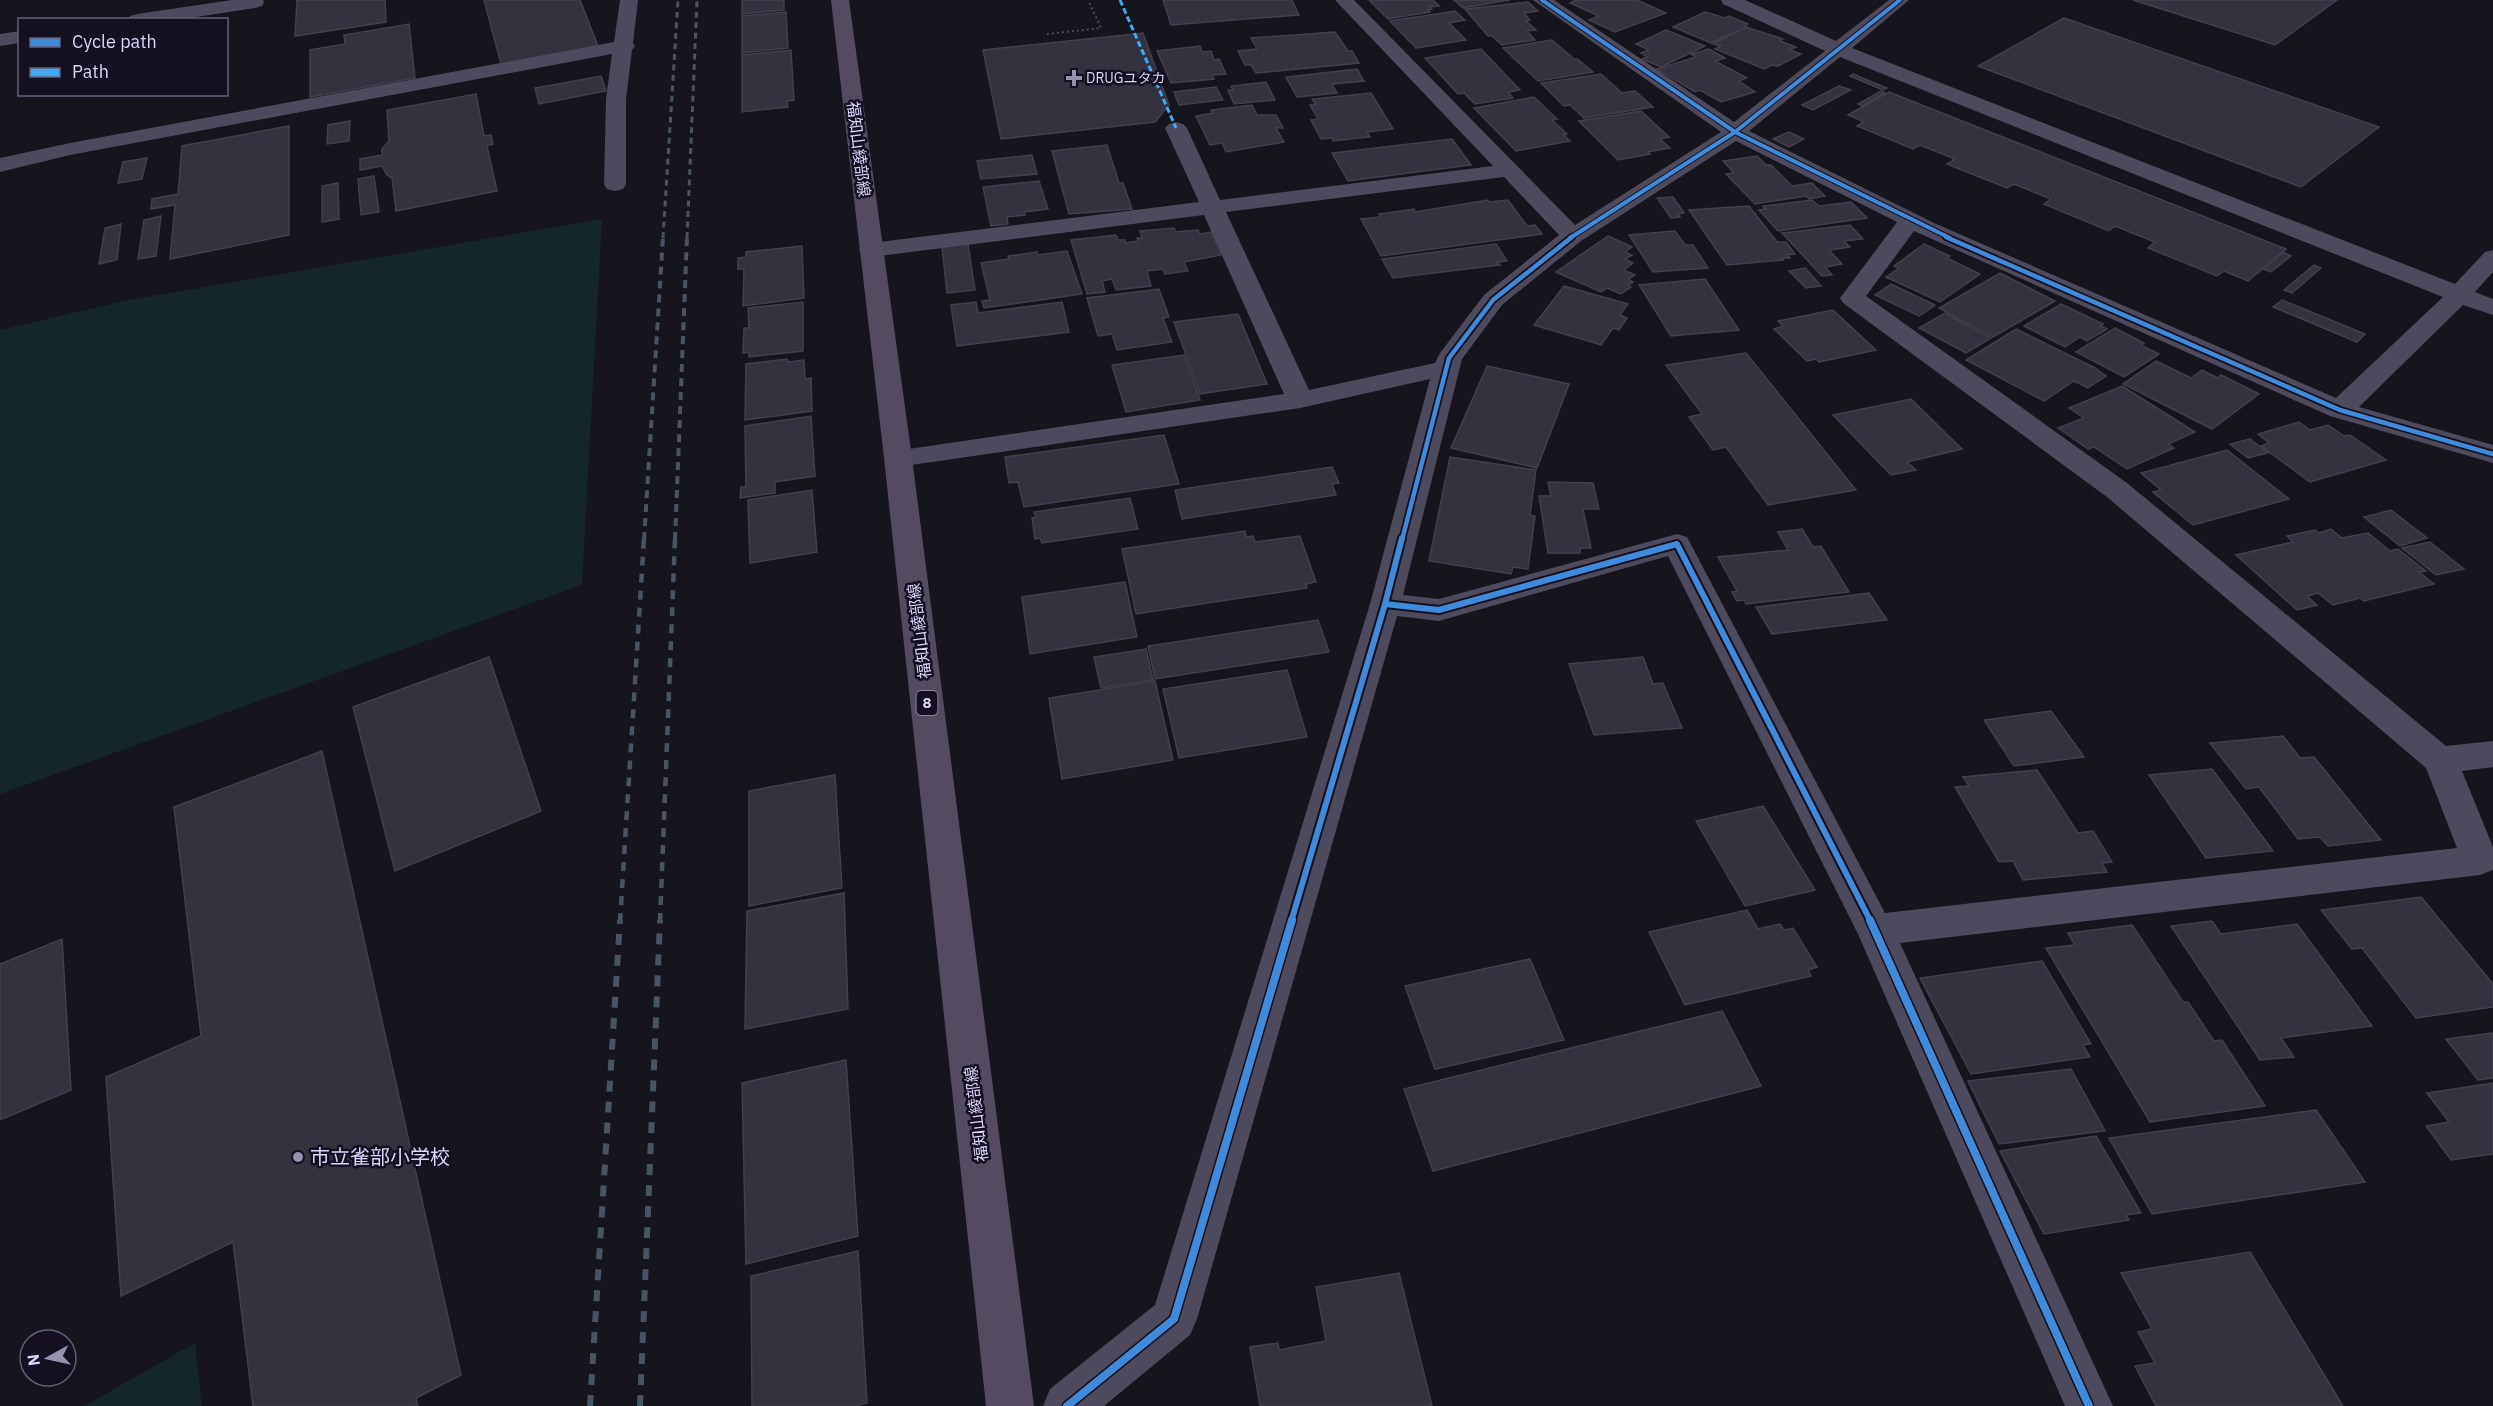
<svg xmlns="http://www.w3.org/2000/svg" width="2493" height="1406" viewBox="0 0 2493 1406" font-family="'IBM Plex Sans','Noto Sans JP',sans-serif">
<style>
.green{fill:#142627}
.building{fill:#34323e;stroke:#433f4f;stroke-width:1.5}
.lines{fill:none;stroke-linecap:round;stroke-linejoin:round}
.path{stroke:#46505b;stroke-width:2;stroke-dasharray:2 3;stroke-linecap:butt}
.minor{fill:#4c4a5c;fill-rule:evenodd}
.major{fill:#544b60;fill-rule:evenodd}
.rail-far3{stroke:#465563;stroke-width:3;stroke-dasharray:6 4.5;stroke-linecap:butt}
.rail-far2{stroke:#465563;stroke-width:4;stroke-dasharray:8 6;stroke-linecap:butt}
.rail-far1{stroke:#465563;stroke-width:4.5;stroke-dasharray:9 8;stroke-linecap:butt}
.rail{stroke:#465563;stroke-width:6;stroke-dasharray:11 10;stroke-linecap:butt}
.quiet{stroke:#3fa9f5;stroke-width:3;stroke-dasharray:6 3;stroke-linecap:butt}
.cycleway-far3-casing{stroke:#141020;stroke-width:6}
.cycleway-far2-casing{stroke:#141020;stroke-width:8}
.cycleway-far1-casing{stroke:#141020;stroke-width:10}
.cycleway-casing{stroke:#141020;stroke-width:11}
.cycleway-far3{stroke:#408adc;stroke-width:4}
.cycleway-far2{stroke:#408adc;stroke-width:4.5}
.cycleway-far1{stroke:#408adc;stroke-width:6}
.cycleway{stroke:#408adc;stroke-width:8}
.poi-dot{fill:#9691ac;stroke:#141020;stroke-width:2}
.labels{text-anchor:middle;stroke-width:5;stroke-linejoin:round;paint-order:stroke}
.far-poi-label{font-size:14px;fill:#dbd5fa;stroke:#141020;text-anchor:start}
.shield{fill:#141020;stroke:#9f9ab9;stroke-width:1.5}
.shield-label{font-size:15px;font-weight:bold;fill:#dbd5fa}
.street-label{font-size:16px;fill:#dbd5fa;stroke:#141020}
.near-poi-label{font-size:20px;fill:#dbd5fa;stroke:#141020;text-anchor:start}
</style>
<rect width="100%" height="100%" fill="#16141c"/>
<g class="green">
<polygon points="602,219 582,585 0,794 0,330 128,300"/>
<polygon points="195,1343 202,1406 84,1406"/>
</g>
<g class="building">
<polygon points="297,0 385,0 386,22 295,36"/>
<polygon points="484,0 580,0 598,46 501,64"/>
<polygon points="742,0 784,0 784,10 742,14"/>
<polygon points="1163,0 1292,0 1299,15 1171,25"/>
<polygon points="1369,0 1433,0 1439,6 1430,7 1432,9 1428,10 1430,12 1388,19"/>
<polygon points="1454,0 1510,0 1463,8"/>
<polygon points="1576,0 1637,0 1666,13 1615,32 1589,20 1599,16 1570,3"/>
<polygon points="2133,0 2337,0 2275,45"/>
<polygon points="1528,2 1538,11 1524,13 1530,20 1526,21 1536,30 1527,31 1535,40 1502,45 1492,36 1488,36 1465,9"/>
<polygon points="1455,11 1465,20 1449,23 1466,40 1416,48 1390,21"/>
<polygon points="786,12 788,48 742,53 742,16"/>
<polygon points="1705,12 1725,18 1729,16 1748,24 1744,26 1747,27 1711,43 1673,27"/>
<polygon points="2064,18 2379,127 2301,187 1978,66"/>
<polygon points="409,24 415,78 310,97 310,50 345,44 344,35"/>
<polygon points="1746,27 1783,39 1780,41 1796,47 1790,50 1801,54 1778,66 1772,65 1764,69 1715,49 1721,46 1713,44"/>
<polygon points="1666,30 1705,46 1661,67 1642,59 1647,57 1641,53 1649,50 1636,44"/>
<polygon points="1335,32 1348,51 1352,51 1359,63 1256,73 1251,65 1245,65 1238,51 1257,49 1251,38"/>
<polygon points="1143,33 1169,105 1155,122 1001,139 983,50"/>
<polygon points="1552,40 1574,59 1577,59 1593,72 1538,81 1503,48"/>
<polygon points="1200,46 1202,52 1211,51 1214,60 1219,59 1226,74 1212,75 1214,79 1171,83 1157,51"/>
<polygon points="1481,49 1520,90 1508,92 1513,98 1475,104 1464,93 1458,94 1425,58"/>
<polygon points="1709,49 1725,58 1715,61 1747,78 1739,81 1755,92 1721,102 1700,90 1695,92 1657,69 1696,57 1691,54"/>
<polygon points="791,50 794,100 787,101 788,107 742,112 742,55"/>
<polygon points="1357,69 1364,81 1332,84 1337,93 1297,97 1286,77"/>
<polygon points="1601,74 1622,93 1635,91 1653,107 1584,118 1570,105 1564,106 1541,83"/>
<polygon points="1853,74 1887,88 1883,90 1850,76"/>
<polygon points="601,76 606,91 539,104 535,88"/>
<polygon points="1266,82 1275,100 1234,104 1228,90 1233,90 1231,86"/>
<polygon points="1839,86 1851,90 1813,110 1802,105"/>
<polygon points="1216,87 1223,100 1179,105 1174,92"/>
<polygon points="1881,91 1885,93 1862,106 1858,104"/>
<polygon points="1889,92 2286,249 2248,281 2224,271 2217,276 2148,248 2155,242 2115,226 2109,231 2044,204 2051,199 2014,184 2007,188 1947,164 1955,159 1920,145 1913,149 1857,126 1864,122 1848,115"/>
<polygon points="1371,93 1393,129 1367,132 1370,137 1333,141 1332,138 1321,139 1311,120 1318,119 1310,105 1316,105 1312,99"/>
<polygon points="476,94 484,136 491,135 493,144 487,146 497,191 396,211 392,178 387,175 382,166 360,170 360,159 382,155 382,149 389,141 387,110"/>
<polygon points="1534,97 1557,119 1552,120 1567,134 1563,134 1570,141 1516,151 1474,108"/>
<polygon points="1252,105 1257,115 1276,115 1283,128 1276,128 1284,142 1226,152 1222,143 1210,145 1196,116 1213,113 1211,110"/>
<polygon points="1641,111 1669,137 1660,139 1670,148 1647,152 1650,154 1618,160 1579,121"/>
<polygon points="350,121 349,141 327,144 328,125"/>
<polygon points="289,126 289,235 170,259 175,205 151,209 152,199 178,194 182,146"/>
<polygon points="1789,132 1804,139 1789,147 1773,139"/>
<polygon points="1452,139 1471,165 1348,181 1332,153"/>
<polygon points="1107,145 1119,183 1123,183 1132,209 1069,214 1052,151"/>
<polygon points="1032,155 1037,174 981,179 977,161"/>
<polygon points="1757,156 1766,165 1771,165 1792,186 1812,183 1825,196 1809,199 1806,196 1755,204 1726,174 1734,173 1723,161"/>
<polygon points="147,158 142,179 118,183 123,162"/>
<polygon points="374,176 379,212 361,215 358,179"/>
<polygon points="1039,181 1048,209 1024,212 1025,215 1007,217 1008,224 991,226 983,187"/>
<polygon points="338,183 339,219 322,222 322,186"/>
<polygon points="1673,197 1684,213 1678,214 1680,217 1671,218 1657,198"/>
<polygon points="1488,200 1489,202 1508,200 1527,226 1535,225 1542,234 1381,256 1361,219 1381,217 1379,214 1414,209 1415,212"/>
<polygon points="1812,200 1819,206 1851,202 1867,218 1778,231 1759,210 1765,209 1763,206"/>
<polygon points="1749,206 1777,242 1786,242 1795,254 1787,255 1790,258 1782,258 1783,260 1727,265 1689,210"/>
<polygon points="161,216 156,256 138,259 144,220"/>
<polygon points="121,224 117,260 99,264 105,228"/>
<polygon points="1850,225 1863,239 1844,241 1850,247 1829,250 1842,264 1825,267 1832,275 1822,276 1782,233"/>
<polygon points="1174,228 1176,232 1198,230 1200,234 1211,232 1221,255 1184,262 1188,271 1165,274 1163,269 1147,271 1151,286 1116,290 1112,279 1102,281 1105,292 1087,294 1071,240 1116,235 1118,240 1125,240 1125,243 1138,241 1137,238 1142,238 1140,231"/>
<polygon points="1675,231 1685,245 1693,245 1708,268 1653,272 1629,235"/>
<polygon points="1608,236 1632,247 1625,252 1632,255 1625,259 1633,263 1624,270 1635,275 1628,279 1633,282 1628,285 1631,287 1621,294 1607,288 1601,292 1556,272"/>
<polygon points="968,244 975,290 947,293 942,247"/>
<polygon points="1496,244 1507,261 1497,262 1500,265 1393,278 1382,259"/>
<polygon points="1924,244 1950,256 1947,258 1980,274 1940,302 1886,277 1899,268 1894,266"/>
<polygon points="802,246 804,298 743,306 744,269 738,269 738,258 746,257 746,252"/>
<polygon points="1067,251 1082,294 984,308 982,301 990,300 981,263 1009,259 1008,256 1037,252 1038,255"/>
<polygon points="2283,252 2291,256 2271,272 2263,269"/>
<polygon points="2314,265 2321,268 2292,293 2284,290"/>
<polygon points="1805,268 1821,286 1806,288 1789,271"/>
<polygon points="2000,273 2055,301 1993,337 1939,308"/>
<polygon points="1705,279 1739,330 1671,336 1639,285"/>
<polygon points="1891,284 1935,305 1919,316 1875,295"/>
<polygon points="1564,286 1628,304 1620,315 1627,318 1619,330 1613,328 1601,345 1534,325"/>
<polygon points="1159,289 1169,317 1163,318 1172,342 1117,350 1112,334 1098,336 1087,298"/>
<polygon points="2282,300 2365,334 2357,342 2273,307"/>
<polygon points="803,302 803,351 749,357 749,352 743,353 744,328 749,328 748,308"/>
<polygon points="976,302 978,313 1062,302 1069,332 957,346 951,305"/>
<polygon points="2061,304 2103,324 2101,326 2107,329 2087,341 2080,337 2065,347 2024,326"/>
<polygon points="1833,310 1876,350 1819,362 1816,359 1807,361 1774,329 1783,326 1778,321"/>
<polygon points="1945,313 1991,338 1966,353 1919,328"/>
<polygon points="1238,314 1267,384 1200,394 1174,322"/>
<polygon points="2115,328 2144,343 2141,345 2159,354 2124,377 2076,352"/>
<polygon points="2016,329 2095,368 2106,376 2088,388 2074,381 2044,401 1966,360"/>
<polygon points="1746,353 1856,490 1768,505 1726,447 1713,450 1689,417 1702,414 1666,365"/>
<polygon points="1184,355 1200,400 1126,412 1112,365"/>
<polygon points="787,359 788,362 804,360 805,379 811,378 812,411 745,420 746,364"/>
<polygon points="2156,361 2191,378 2202,370 2218,378 2221,375 2259,394 2212,429 2123,384"/>
<polygon points="1487,366 1569,384 1537,468 1451,448"/>
<polygon points="2122,386 2195,432 2168,444 2174,448 2127,469 2094,447 2088,449 2058,428 2084,418 2069,408"/>
<polygon points="1911,399 1962,449 1907,462 1916,470 1891,475 1833,415"/>
<polygon points="811,416 815,476 775,482 775,493 740,498 741,487 746,487 745,426"/>
<polygon points="2299,422 2310,430 2328,425 2344,436 2350,435 2386,460 2310,482 2261,446 2269,443 2258,434"/>
<polygon points="1164,435 1179,484 1024,507 1018,482 1009,483 1005,457"/>
<polygon points="2250,439 2268,453 2248,458 2230,444"/>
<polygon points="2227,450 2289,499 2193,525 2153,492 2161,490 2141,473"/>
<polygon points="1450,457 1536,470 1530,515 1535,516 1528,569 1513,567 1511,574 1429,561"/>
<polygon points="1332,467 1339,483 1332,484 1336,495 1182,519 1175,490"/>
<polygon points="1548,482 1593,483 1599,509 1583,509 1591,548 1580,548 1580,553 1548,553 1539,496 1551,496"/>
<polygon points="812,490 817,552 750,563 748,500"/>
<polygon points="1130,498 1138,529 1042,543 1040,538 1035,539 1032,518 1036,517 1034,512"/>
<polygon points="2391,510 2427,538 2400,546 2364,517"/>
<polygon points="1802,529 1813,547 1821,546 1849,592 1746,604 1744,600 1737,601 1732,592 1737,591 1718,557 1788,550 1778,532"/>
<polygon points="2331,529 2342,538 2368,533 2390,551 2398,549 2426,571 2419,572 2434,584 2364,601 2360,598 2333,605 2318,593 2307,596 2317,605 2297,610 2236,555 2293,542 2287,536 2315,530 2319,533"/>
<polygon points="1245,531 1246,537 1253,536 1255,542 1300,536 1316,582 1306,584 1307,588 1136,614 1122,549"/>
<polygon points="2430,542 2464,569 2436,575 2402,548"/>
<polygon points="1125,582 1137,637 1030,654 1022,597"/>
<polygon points="1869,593 1887,620 1772,634 1756,607"/>
<polygon points="1318,620 1329,652 1155,679 1148,646"/>
<polygon points="1146,649 1153,680 1101,688 1094,657"/>
<polygon points="489,657 541,811 395,871 353,707"/>
<polygon points="1643,657 1653,684 1663,683 1682,728 1594,735 1569,664"/>
<polygon points="1287,670 1307,737 1179,758 1163,689"/>
<polygon points="1155,681 1173,760 1062,779 1049,698"/>
<polygon points="2051,711 2084,757 2014,766 1984,720"/>
<polygon points="2283,736 2300,758 2314,757 2381,840 2328,846 2320,837 2298,839 2259,787 2246,789 2210,743"/>
<polygon points="322,751 461,1375 416,1398 418,1406 253,1406 233,1242 121,1296 106,1077 201,1036 174,807"/>
<polygon points="2212,769 2273,851 2206,858 2149,775"/>
<polygon points="2037,770 2078,833 2093,831 2112,862 2102,863 2107,872 2023,880 2013,861 1999,862 1955,787 1969,786 1963,777"/>
<polygon points="835,775 842,888 749,906 749,791"/>
<polygon points="1763,806 1815,890 1745,906 1696,821"/>
<polygon points="844,893 848,1009 745,1029 747,911"/>
<polygon points="2421,897 2493,984 2493,1007 2416,1018 2362,948 2352,949 2321,910"/>
<polygon points="1747,910 1758,929 1780,924 1784,930 1793,928 1817,967 1808,970 1811,976 1685,1005 1649,932"/>
<polygon points="2212,921 2221,934 2297,924 2372,1026 2281,1038 2294,1057 2260,1060 2171,926"/>
<polygon points="2132,925 2183,1002 2188,1002 2214,1041 2222,1040 2265,1106 2150,1122 2046,948 2075,945 2068,933"/>
<polygon points="62,939 71,1090 0,1120 0,964"/>
<polygon points="1530,959 1564,1040 1435,1069 1405,986"/>
<polygon points="2042,961 2091,1044 2083,1045 2090,1057 1971,1074 1920,978"/>
<polygon points="1722,1011 1761,1086 1433,1171 1404,1089"/>
<polygon points="2493,1033 2493,1078 2478,1080 2446,1039"/>
<polygon points="846,1060 858,1236 746,1264 742,1083"/>
<polygon points="2071,1069 2105,1131 1999,1144 1968,1081"/>
<polygon points="2493,1083 2493,1154 2451,1160 2426,1126 2449,1122 2427,1093"/>
<polygon points="2316,1110 2365,1182 2152,1214 2109,1138"/>
<polygon points="2096,1136 2141,1213 2126,1215 2129,1220 2044,1234 2000,1151"/>
<polygon points="858,1251 867,1403 856,1406 752,1406 751,1276"/>
<polygon points="2250,1252 2343,1406 2156,1406 2135,1366 2155,1363 2138,1332 2152,1329 2121,1273"/>
<polygon points="1399,1273 1432,1406 1260,1406 1250,1347 1278,1343 1279,1350 1326,1341 1316,1287"/>
</g>
<g class="lines">
<polyline class="path" points="1047,34 1101,28 1088,0"/>
<g class="minor">
<polygon points="232,0 263,0 264,2 262,6 255,8 177,20 128,20 130,16 137,14"/>
<polygon points="620,0 638,0 633,43 635,46 632,50 626,99 626,184 623,189 615,191 607,189 604,184 606,99 612,54 70,155 0,172 0,158 70,143 614,42"/>
<path d="M1335,0H1354L1575,225L1721,132L1533,0H1554L1734,122L1825,51L1723,4L1721,0H1745L1836,41L1889,0H1909L1852,48L2455,284L2485,252L2493,250V272L2475,292L2493,299V315L2463,305L2359,407L2493,445V463L2330,416L1914,231L1866,296L2127,483L2446,746L2493,741V767L2462,771L2493,847V870L2480,875L1900,943L2113,1406H2065L1858,934L1668,556L1439,621L1397,616L1197,1319L1190,1335L1104,1406H1043L1050,1389L1155,1305L1370,604L1430,379L1300,408L898,467L888,464L884,458L888,452L1284,394L1204,215L871,257L863,255L859,250L863,245L871,243L1199,202L1165,128L1169,124L1176,122L1183,124L1187,128L1220,200L1493,166ZM1840,57L2443,297L2336,398L1934,223L1749,131ZM1736,141L1897,222L1840,298L1843,303L2107,497L2426,768L2457,848L1885,913L1687,537L1677,534L1439,599L1403,595L1462,359L1502,305L1581,241ZM1504,177L1559,235L1484,295L1440,353L1435,363L1309,390L1226,212Z"/>
<polygon points="20,31 20,43 0,46 0,34"/>
</g>
<polygon class="major" points="831,0 849,0 912,458 1034,1406 986,1406 884,458"/>
<g class="rail-far3">
<polyline points="663,238 678,0"/>
<polyline points="687,238 697,0"/>
</g>
<g class="rail-far2">
<polyline points="644,540 663,237"/>
<polyline points="675,540 687,237"/>
</g>
<g class="rail-far1">
<polyline points="620,922 644,538"/>
<polyline points="660,922 675,538"/>
</g>
<g class="rail">
<polyline points="590,1406 620,920"/>
<polyline points="640,1406 660,920"/>
</g>
<polyline class="quiet" points="1120,0 1176,128"/>
<g class="cycleway-far3-casing">
<g id="cycleway-far3">
<polyline points="1542,0 1735,132 1950,238"/>
<polyline points="1570,238 1735,132 1900,0"/>
</g>
</g>
<g class="cycleway-far2-casing">
<g id="cycleway-far2">
<polyline points="1946,237 2340,410 2493,454"/>
<polyline points="1402,540 1449,358 1493,300 1572,237"/>
</g>
</g>
<g class="cycleway-far1-casing">
<g id="cycleway-far1">
<polyline points="1385,604 1439,610 1677,544 1871,922"/>
<polyline points="1291,922 1385,604 1402,538"/>
</g>
</g>
<g class="cycleway-casing">
<g id="cycleway">
<polyline points="1870,920 2089,1406"/>
<polyline points="1067,1406 1174,1319 1292,920"/>
</g>
</g>
<use href="#cycleway-far3" class="cycleway-far3"/>
<use href="#cycleway-far2" class="cycleway-far2"/>
<use href="#cycleway-far1" class="cycleway-far1"/>
<use href="#cycleway" class="cycleway"/>
</g>
<g class="poi-dot">
<path d="M1071 69h6v6h6v6h-6v6h-6v-6h-6v-6h6z"/>
<circle cx="298" cy="1157" r="6"/>
</g>
<g class="labels">
<g class="far-poi-label">
<text x="1086" y="83">DRUGユタカ</text>
</g>
<rect class="shield" x="916.5" y="691" width="21" height="24" rx="4.5"/>
<g class="shield-label">
<text x="927" y="708">8</text>
</g>
<g class="street-label">
<text transform="translate(859 149) rotate(83)" y="6">福知山綾部線</text>
<text transform="translate(919 631) rotate(-97)" y="6">福知山綾部線</text>
<text transform="translate(976 1114) rotate(-97)" y="6">福知山綾部線</text>
</g>
<g class="near-poi-label">
<text x="310" y="1164">市立雀部小学校</text>
</g>
</g>
<rect x="18" y="18" width="210" height="78" fill="#141020" stroke="#645f77" stroke-width="1.5"/>
<rect x="30" y="38" width="30" height="9" fill="#408adc" stroke="#645f77" stroke-width="1.5"/>
<text x="72" y="48" font-size="18" fill="#dbd5fa">Cycle path</text>
<rect x="30" y="68" width="30" height="9" fill="#3fa9f5" stroke="#645f77" stroke-width="1.5"/>
<text x="72" y="78" font-size="18" fill="#dbd5fa">Path</text>
<g transform="translate(48 1358) rotate(262)"><circle r="28" fill="#141020" stroke="#645f77" stroke-width="1.5"/>
<path d="M0-4.5L10 22L0 15L-10 22Z" fill="#9691ac"/>
<text y="-9" font-size="16" font-weight="bold" text-anchor="middle" fill="#dbd5fa">N</text>
</g>
</svg>
